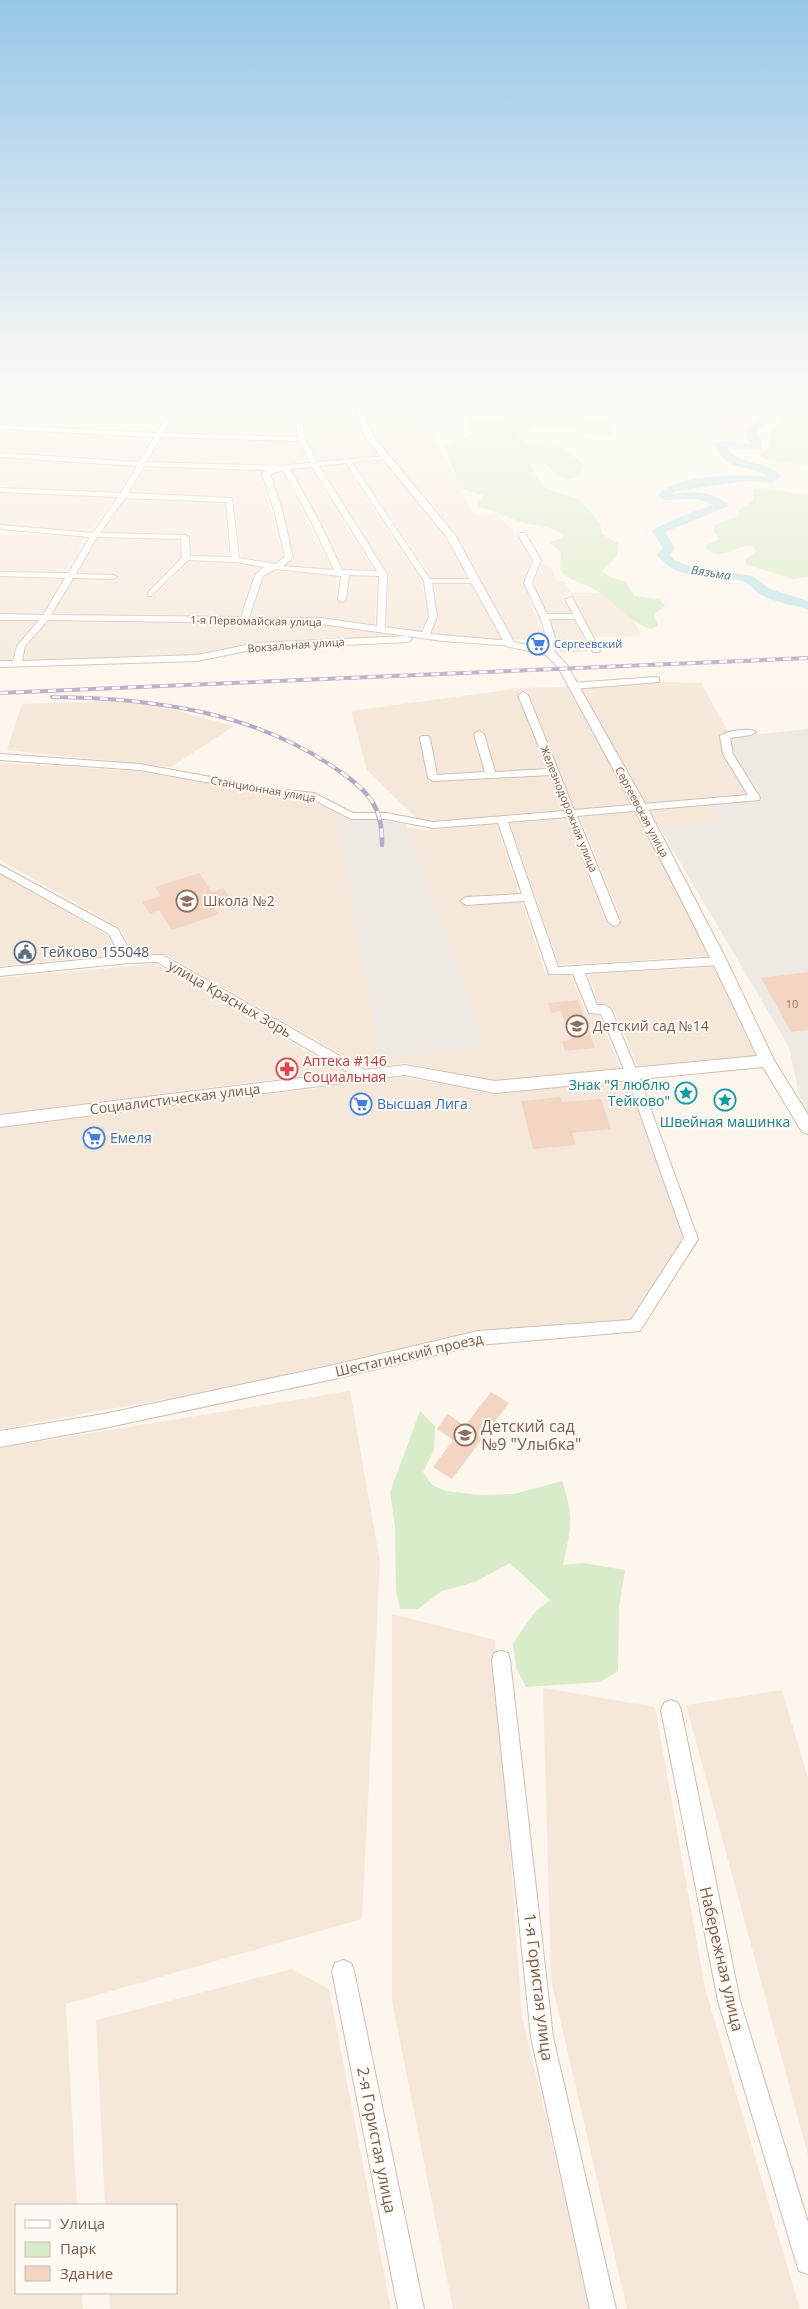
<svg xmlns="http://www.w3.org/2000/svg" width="808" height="2309" viewBox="0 0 808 2309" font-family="'Open Sans',sans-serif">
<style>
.residential{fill:#f5e8da}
.industrial{fill:#efe9e4}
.green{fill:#d8ecc9}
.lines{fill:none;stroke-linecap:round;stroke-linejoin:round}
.river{fill:#bfe3e8;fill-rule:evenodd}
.building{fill:#f3d5c3}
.minor-casing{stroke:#d1beb0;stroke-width:2}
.tertiary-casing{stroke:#d1beb0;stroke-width:2}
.minor{fill:#fff;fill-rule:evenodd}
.tertiary{fill:#fff;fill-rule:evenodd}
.rail-far1-casing{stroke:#b9a8c9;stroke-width:4}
.rail-casing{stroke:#b9a8c9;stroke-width:4.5}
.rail-far1{stroke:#fffaf3;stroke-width:2.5;stroke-dasharray:8;stroke-linecap:butt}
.rail{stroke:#fffaf3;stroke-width:3;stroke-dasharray:9;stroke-linecap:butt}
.labels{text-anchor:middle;stroke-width:4;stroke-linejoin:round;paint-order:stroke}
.far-street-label{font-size:11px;fill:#7a5c4d;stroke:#fffaf3}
.far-shop-label{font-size:11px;fill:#366cbe;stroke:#fffaf3;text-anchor:start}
.number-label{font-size:11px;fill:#987a6a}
.far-water-label{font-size:12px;font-style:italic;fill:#437c86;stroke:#fffaf3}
.education-label{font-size:14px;fill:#785e54;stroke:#fffaf3;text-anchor:start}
.service-label{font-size:14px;fill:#4e5e75;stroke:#fffaf3;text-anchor:start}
.street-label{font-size:14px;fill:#7a5c4d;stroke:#fffaf3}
.health-label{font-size:14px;fill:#be3a42;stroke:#fffaf3;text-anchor:start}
.culture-label{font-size:14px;fill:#0d838f;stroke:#fffaf3;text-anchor:end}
.shop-label{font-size:14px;fill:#366cbe;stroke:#fffaf3;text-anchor:start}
.near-education-label{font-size:16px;fill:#785e54;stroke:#fffaf3;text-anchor:start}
.near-street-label{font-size:16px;fill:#7a5c4d;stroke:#fffaf3}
</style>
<rect width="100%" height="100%" fill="#fdf6ec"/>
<g class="residential">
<polygon points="0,412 68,414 89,420 161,420 155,433 0,427"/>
<polygon points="176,412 299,414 293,435 165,433"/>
<polygon points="304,416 358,417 365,438 379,456 318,462 306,438"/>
<polygon points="424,416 473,513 478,515 496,513 517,535 531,560 523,583 545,638 510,640 455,534 374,437 367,417"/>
<polygon points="0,430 153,436 138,461 0,454"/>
<polygon points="162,437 298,440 308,463 279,467 147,462"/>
<polygon points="0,457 20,457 136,465 119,494 0,487"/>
<polygon points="382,459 445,536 468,579 432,578 354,462"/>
<polygon points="344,463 422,581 427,617 420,632 387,627 388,574 320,465"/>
<polygon points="145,466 266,470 261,475 284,558 274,564 241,558 233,498 129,494"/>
<polygon points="310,466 346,526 375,571 343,570 291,469"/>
<polygon points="282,470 287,479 332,570 285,566 294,559 271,474"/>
<polygon points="0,492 116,498 89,533 0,530"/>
<polygon points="126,498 225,502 229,557 192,555 187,535 99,533"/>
<polygon points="0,534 86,537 65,574 0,571"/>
<polygon points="96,538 179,540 181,557 146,593 148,597 156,595 189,560 233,562 263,568 254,575 239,618 52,615 73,579 113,580 118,578 115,575 76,574"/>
<polygon points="541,564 550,566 557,581 564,581 570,592 563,593 572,613 547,614 534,584"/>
<polygon points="270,571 336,575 337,600 341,602 348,600 350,576 377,577 375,626 322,618 251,618 265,575"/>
<polygon points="0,577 62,579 41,615 0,614"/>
<polygon points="434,584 471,584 502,641 432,633 438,617"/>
<polygon points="569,593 621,593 641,636 591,637"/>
<polygon points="574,618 589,652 560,653 549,620"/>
<polygon points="0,619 37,621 15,646 12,660 0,661"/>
<polygon points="48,621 320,623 410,636 256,643 196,655 24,660 27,646"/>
<polygon points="665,682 701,683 731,737 728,743 765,798 711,806 721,821 661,830 577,686"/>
<polygon points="569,687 634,806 434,823 416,818 367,770 351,711 521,688"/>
<polygon points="115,701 159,706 234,726 171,767 7,750 22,704"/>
<polygon points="0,763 138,771 310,800 350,820 427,830 496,824 545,972 552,976 571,975 585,1012 599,1015 620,1068 495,1081 405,1063 365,1068 165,954 134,953 120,928 0,860"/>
<polygon points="636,812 709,956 559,965 510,823 566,818 607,923 616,927 622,921 580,817"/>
<polygon points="0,874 107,935 117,954 0,966"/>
<polygon points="155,964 342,1071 0,1114 0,978"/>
<polygon points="714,967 756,1056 638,1067 613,1008 599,1004 588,974"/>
<polygon points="405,1077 495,1094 626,1081 697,1245 640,1323 490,1334 398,1357 0,1429 0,1128"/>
<polygon points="350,1391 380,1562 362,1919 66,2004 77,2205 16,2205 16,2293 82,2293 83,2309 0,2309 0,1448"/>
<polygon points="392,1614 495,1640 522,2017 592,2309 453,2309 392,2001"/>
<polygon points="543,1688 655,1707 705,1988 800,2309 627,2309 551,1980"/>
<polygon points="782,1690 808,1778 808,2155 686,1705"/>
<polygon points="292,1969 329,1989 391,2309 110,2309 109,2293 176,2293 176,2205 105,2205 96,2020"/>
</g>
<g class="industrial">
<polygon points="808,729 808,1119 801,1103 789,1047 661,830 720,821 711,805 765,798 728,743 731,737"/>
<polygon points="372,819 406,824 486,1047 381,1058 337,821"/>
</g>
<g class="green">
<path d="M496,397H555L571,403L586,399L599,405L588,417L598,423L600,418L607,417L613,433C596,442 583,430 566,428C555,427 544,427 534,426L529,427V432L517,434C526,451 543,440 557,445C566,448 576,458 583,464L580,476L565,480L556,475L546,464L533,463L531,467L544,488L579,499L600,523L602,534L618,543L617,556L602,571L610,577L626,582L634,596L659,599L665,606L654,614L658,626L650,629C627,621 612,598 590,587C577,580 570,582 560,570L561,552L549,542L563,538L564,534L547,527L527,524L477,506L483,495L464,490L459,486L445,446L473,434L466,423V417C478,415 488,419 500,417L499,410L490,403Z"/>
<polygon points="776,404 790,406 808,413 808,465 767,460 759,456 769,446 770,436 779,418 770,406"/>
<path d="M763,488L808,495V577L793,579L747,565L745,560L756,551L752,546C737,543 721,564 706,548L708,544L719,539L714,532L715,525L738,516L739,510L753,501L754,489Z"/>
<path d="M420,1411L435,1426L434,1450L423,1472L432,1485L446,1491L481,1495L514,1494L562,1481C575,1521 571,1525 563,1565L583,1563L625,1570L619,1607L618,1671L600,1682L526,1687L516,1668L513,1643L535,1612L550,1600L510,1563L475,1582L442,1591L418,1609H400L396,1590L395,1527L390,1492Z"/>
</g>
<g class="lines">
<path class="river" d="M697,397H749L769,408V422L757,429V436L762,442L761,450L727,448C741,467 767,459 781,477L771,483L747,481L676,491L672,494C691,491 715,490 729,506L665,532L675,548L670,555L674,560L692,567L752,576L770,589L808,601V609C792,605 774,602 759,594C754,590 750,584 744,582C715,570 679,585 657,555L663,548L652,531L654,529L689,513L714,505L697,499L664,500L658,495C675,474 743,474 769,477C757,467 739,470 726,461C721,457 717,449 714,444L719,441L752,444L747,437V427L759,421L760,411L747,403L702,400Z"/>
</g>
<g class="building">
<polygon points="199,873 212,892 223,888 231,899 213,905 219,914 172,930 159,910 150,914 142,902 161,896 155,887"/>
<polygon points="808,972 808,1030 791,1032 761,978"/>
<polygon points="578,1000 595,1048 565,1051 562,1041 571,1040 561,1011 551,1013 548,1003"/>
<polygon points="560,1097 562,1102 601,1099 611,1129 572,1133 576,1145 533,1149 521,1101"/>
<polygon points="104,1127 105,1146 84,1149 83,1130"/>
<polygon points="491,1392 509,1403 452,1479 433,1467 453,1440 437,1429 448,1414 465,1426"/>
</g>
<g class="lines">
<g class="minor-casing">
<g id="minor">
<path d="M173,408L176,410L163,433L298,437L296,421L299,419L302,421L305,439L317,462L387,456V458L385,459L352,462L430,579H475L479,581L475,583H432L437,617L430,634L510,641L514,644L513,646L443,641L321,624L48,620L25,646L22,661L197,655L256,643L408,636L412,639L408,642L256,649L197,661L0,667V661H13L17,646L39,620H0V614L43,615L65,578L0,576V572L68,573L90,537L0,529V525L93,533L118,497L0,492V488L121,493L137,466L0,457V453L139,462L154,437L0,429V425L156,433ZM161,437L300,441L310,463L279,466L146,462ZM346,463L424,581L429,617L422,632L385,627L387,574L319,466ZM144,466L266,470L262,474L274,510L285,557L275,564L239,558L232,498L128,493ZM312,467L377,571L342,570L320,523L290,469ZM283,470L312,523L334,570L283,566L293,558L282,510L270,474ZM125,498L226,502L231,557L190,556L189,537L185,535L100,533ZM97,537L181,539L182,558L148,592V596H151L188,560L235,562L264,567L255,575L241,617L51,615L73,578L113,579L117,577L113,575L76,574ZM276,569L341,576L338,600L342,602L346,600L349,575L379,576L377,626L321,618H249L263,576Z"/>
<path d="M519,533H525L541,560L532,583L547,614H573L565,599L572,597L600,650L599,652H593L575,619H549L555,638L556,646L553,655L546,653C550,630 533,604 524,583L533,560L518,535Z"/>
<polygon points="656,677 659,678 659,682 572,689 567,686 572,683"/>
<path d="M523,692L528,695L574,810L748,795L723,754L720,736C727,731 749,727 756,732L751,735L730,738L733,754L760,798L759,800L577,816L620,922L618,925L614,926L608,922L567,817L508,822L558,967L720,957L726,961L720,965L585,973L597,1005H605L611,1009L638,1074L698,1239L640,1331L478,1345L334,1379L104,1428L0,1447V1431L104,1414L334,1365L478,1331L631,1320L684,1238L626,1074L601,1014L589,1013L573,974H549L524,901L466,905L460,901L466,897L522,894L498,823L433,828L386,819H351L312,799L276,795L140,770L0,760V754L140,764L276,789L314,793L353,813H386L433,822L564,811L550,775L433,781L428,778L420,738L422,736H428L430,738L437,775L485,772L474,734L479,731L484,734L495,772L548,769L518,695Z"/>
<polygon points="0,865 118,929 132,955 163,955 368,1072 369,1075 368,1078 358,1078 157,962 128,963 0,976 0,968 120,956 109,934 0,873"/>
<polygon points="501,1651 508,1653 510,1660 553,2037 616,2309 590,2309 531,2037 492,1660 494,1653"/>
<polygon points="671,1700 678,1703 681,1710 740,2001 808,2222 808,2274 799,2271 796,2262 718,2001 661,1710 664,1703"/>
<polygon points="343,1960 351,1963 354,1971 424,2309 398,2309 332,1971 335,1963"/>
</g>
</g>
<g class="tertiary-casing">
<path id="tertiary" d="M354,397H362L361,403L373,436L455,535L514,642L554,651L567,665L647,807L727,961L774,1060L808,1115V1134L802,1132L763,1067L495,1093L405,1075L0,1127V1115L405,1065L495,1081L757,1056C696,924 628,795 558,667L546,655L506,646L446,536L365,437L353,403Z"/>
</g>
<use href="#minor" class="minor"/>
<use href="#tertiary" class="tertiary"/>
<g class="rail-far1-casing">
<g id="rail-far1">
<polyline points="0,693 808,658"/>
<path d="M52,697C153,698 258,712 342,773"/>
</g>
</g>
<g class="rail-casing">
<path id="rail" d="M341,772C370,793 383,808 382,845"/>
</g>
<use href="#rail-far1" class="rail-far1"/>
<use href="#rail" class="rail"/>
</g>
<linearGradient id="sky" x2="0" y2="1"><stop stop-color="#97c7e8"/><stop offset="0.55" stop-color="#fefbf6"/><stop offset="1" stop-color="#fefbf6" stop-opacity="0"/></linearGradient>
<rect width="808" height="720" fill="url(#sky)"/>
<defs>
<g id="supermarket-ring" transform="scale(1.125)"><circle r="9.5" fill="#fffaf3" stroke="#3f7fe0" stroke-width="1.5"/><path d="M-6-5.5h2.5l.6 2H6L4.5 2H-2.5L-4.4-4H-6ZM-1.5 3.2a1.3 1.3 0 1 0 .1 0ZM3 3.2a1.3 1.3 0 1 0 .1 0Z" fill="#3f7fe0"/></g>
<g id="school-ring" transform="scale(1.125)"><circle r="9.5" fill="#fffaf3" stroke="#8d6e63" stroke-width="1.5"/><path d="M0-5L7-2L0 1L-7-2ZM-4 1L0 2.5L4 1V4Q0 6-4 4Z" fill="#8d6e63"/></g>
<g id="civic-ring" transform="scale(1.125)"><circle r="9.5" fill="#fffaf3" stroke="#5c6f8a" stroke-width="1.5"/><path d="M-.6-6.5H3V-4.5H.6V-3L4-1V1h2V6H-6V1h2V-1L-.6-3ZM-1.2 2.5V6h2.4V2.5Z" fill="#5c6f8a"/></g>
<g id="pharmacy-ring" transform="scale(1.125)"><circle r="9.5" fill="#fffaf3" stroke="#e0444e" stroke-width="1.5"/><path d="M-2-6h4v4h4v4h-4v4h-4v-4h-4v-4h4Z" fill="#e0444e"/></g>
<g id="sight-ring" transform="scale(1.125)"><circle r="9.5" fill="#fffaf3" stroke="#0f9aa8" stroke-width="1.5"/><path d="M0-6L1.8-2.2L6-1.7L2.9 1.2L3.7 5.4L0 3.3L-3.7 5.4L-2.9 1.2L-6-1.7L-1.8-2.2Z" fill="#0f9aa8"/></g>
</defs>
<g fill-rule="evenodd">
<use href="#supermarket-ring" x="538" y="644"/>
<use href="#school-ring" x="187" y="901"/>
<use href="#civic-ring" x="25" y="952"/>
<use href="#school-ring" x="577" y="1026"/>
<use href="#pharmacy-ring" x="287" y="1069"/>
<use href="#sight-ring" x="686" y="1093"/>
<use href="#sight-ring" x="725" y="1100"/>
<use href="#supermarket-ring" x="361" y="1104"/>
<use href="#supermarket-ring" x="94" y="1138"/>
<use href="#school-ring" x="465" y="1435"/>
</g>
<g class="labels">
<g class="far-street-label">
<text transform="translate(256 621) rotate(1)" y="4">1-я Первомайская улица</text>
<text transform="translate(296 645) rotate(-4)" y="4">Вокзальная улица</text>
<text transform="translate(263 789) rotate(10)" y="4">Станционная улица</text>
<text transform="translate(569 809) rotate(68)" y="4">Железнодорожная улица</text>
<text transform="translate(642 812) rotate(62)" y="4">Сергеевская улица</text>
</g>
<g class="far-shop-label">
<text x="554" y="648">Сергеевский</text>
</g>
<g class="number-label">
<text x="792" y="1008">10</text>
</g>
<g class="far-water-label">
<text transform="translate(711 573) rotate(9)" y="4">Вязьма</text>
</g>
<g class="education-label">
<text x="203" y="906">Школа №2</text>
<text x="593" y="1031">Детский сад №14</text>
</g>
<g class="service-label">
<text x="41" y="957">Тейково 155048</text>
</g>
<g class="street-label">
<text transform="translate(230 999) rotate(30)" y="5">улица Красных Зорь</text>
<text transform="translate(175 1099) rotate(-7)" y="5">Социалистическая улица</text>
<text transform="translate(409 1355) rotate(-13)" y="5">Шестагинский проезд</text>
</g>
<g class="health-label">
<text x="303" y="1066">Аптека #146<tspan x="303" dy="16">Социальная</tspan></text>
</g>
<g class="culture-label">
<text x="670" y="1090">Знак "Я люблю<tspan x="670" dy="16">Тейково"</tspan></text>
<text x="725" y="1127" text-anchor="middle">Швейная машинка</text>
</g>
<g class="shop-label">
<text x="377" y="1109">Высшая Лига</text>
<text x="110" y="1143">Емеля</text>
</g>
<g class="near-education-label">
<text x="481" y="1432">Детский сад<tspan x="481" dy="18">№9 "Улыбка"</tspan></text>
</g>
<g class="near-street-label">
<text transform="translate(722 1959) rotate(77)" y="6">Набережная улица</text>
<text transform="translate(539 1987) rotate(83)" y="6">1-я Гористая улица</text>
<text transform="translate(377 2140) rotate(79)" y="6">2-я Гористая улица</text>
</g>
</g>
<rect x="15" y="2204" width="162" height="90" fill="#fffaf3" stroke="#cabbb1"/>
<rect x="25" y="2220" width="25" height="8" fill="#ffffff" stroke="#cabbb1"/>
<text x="60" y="2229" font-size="15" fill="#7a5c4d">Улица</text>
<rect x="25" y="2242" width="25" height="15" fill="#d8ecc9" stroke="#cabbb1"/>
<text x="60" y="2254" font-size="15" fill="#7a5c4d">Парк</text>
<rect x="25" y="2266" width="25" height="15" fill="#f3d5c3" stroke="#cabbb1"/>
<text x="60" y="2279" font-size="15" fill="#7a5c4d">Здание</text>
</svg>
